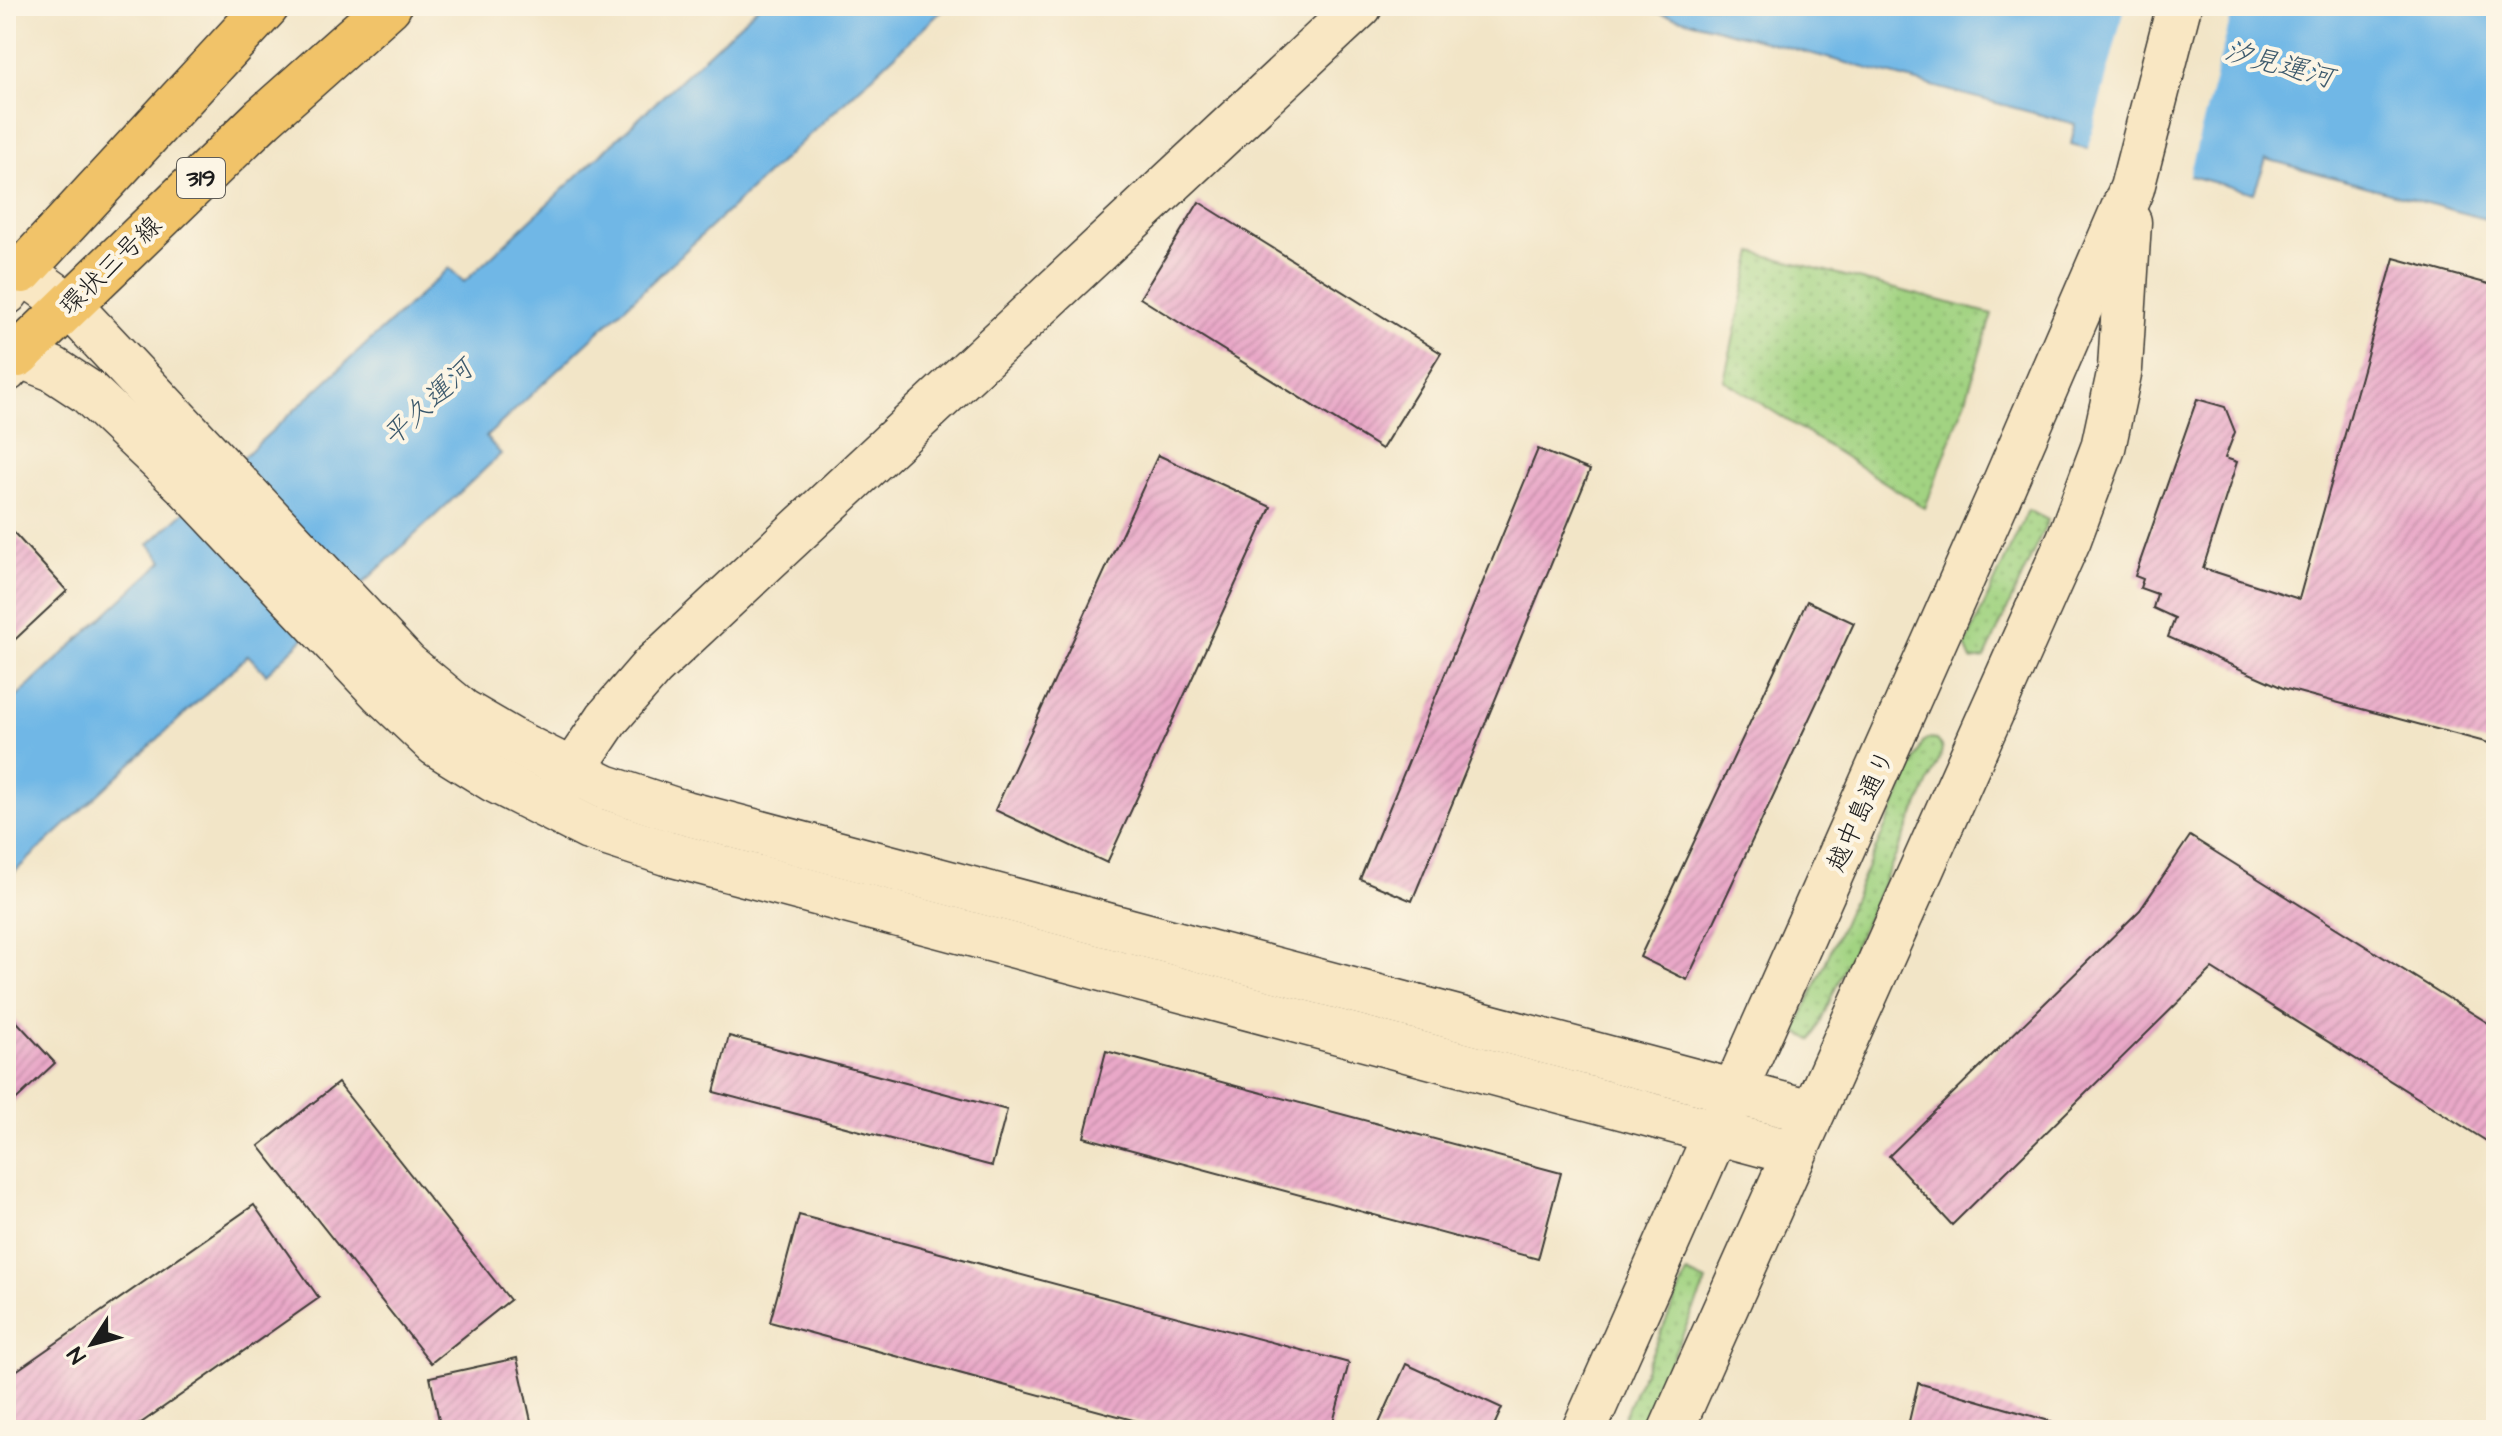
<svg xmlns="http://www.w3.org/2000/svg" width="2502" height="1436" viewBox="0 0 2502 1436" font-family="'Architects Daughter','Klee One',sans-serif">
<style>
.green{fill:url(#green-dots);stroke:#5f784f;stroke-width:2}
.water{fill:#6fb7e6;stroke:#466a81;stroke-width:2}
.pier{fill:#f2e5c7}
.building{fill:url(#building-hatch)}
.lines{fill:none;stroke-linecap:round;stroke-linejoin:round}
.secondary-casing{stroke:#3c3a36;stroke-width:47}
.primary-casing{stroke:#3c3a36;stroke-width:47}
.secondary{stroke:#f9e7c3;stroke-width:44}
.primary{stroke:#f1c369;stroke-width:44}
.labels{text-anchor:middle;stroke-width:8;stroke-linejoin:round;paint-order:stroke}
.shield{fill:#fcf5e5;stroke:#5f5d58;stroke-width:2}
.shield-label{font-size:24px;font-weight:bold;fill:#1c1c1c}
.street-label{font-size:26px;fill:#1c1c1c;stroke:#fcf5e5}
.water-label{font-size:28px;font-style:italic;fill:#3d5a6d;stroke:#fcf5e5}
</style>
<defs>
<pattern id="green-dots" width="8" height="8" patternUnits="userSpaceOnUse" patternTransform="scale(2)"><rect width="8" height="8" fill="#a2d382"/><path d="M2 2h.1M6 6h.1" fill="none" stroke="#8bb570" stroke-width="1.8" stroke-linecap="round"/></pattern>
<pattern id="building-hatch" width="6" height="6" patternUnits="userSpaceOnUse" patternTransform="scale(2)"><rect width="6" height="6" fill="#e9a8c8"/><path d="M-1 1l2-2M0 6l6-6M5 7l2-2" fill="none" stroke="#c790ab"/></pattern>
</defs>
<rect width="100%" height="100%" fill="#fcf5e5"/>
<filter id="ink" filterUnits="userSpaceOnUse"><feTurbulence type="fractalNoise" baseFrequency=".0125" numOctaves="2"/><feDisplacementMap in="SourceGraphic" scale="16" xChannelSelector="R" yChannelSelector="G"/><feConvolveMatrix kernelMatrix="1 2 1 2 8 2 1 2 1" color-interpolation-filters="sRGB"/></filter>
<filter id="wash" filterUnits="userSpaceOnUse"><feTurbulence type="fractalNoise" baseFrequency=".006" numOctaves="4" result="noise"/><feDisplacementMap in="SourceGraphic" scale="32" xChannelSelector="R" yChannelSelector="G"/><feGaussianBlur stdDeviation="1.8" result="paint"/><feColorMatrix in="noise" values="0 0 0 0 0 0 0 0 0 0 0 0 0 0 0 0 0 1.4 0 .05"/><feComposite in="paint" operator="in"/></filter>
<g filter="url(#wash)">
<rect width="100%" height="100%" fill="#f2e5c7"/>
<g class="green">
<polygon points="1753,252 1992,314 1965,402 1925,508 1724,380"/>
<polygon points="2028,510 2048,520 1985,658 1971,660 1965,646"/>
<polygon points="1928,739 1936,740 1942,747 1941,756 1812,1040 1795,1031 1923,742"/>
<polygon points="1687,1273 1706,1282 1640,1430 1618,1430"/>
</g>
<g class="water">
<polygon points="759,6 947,6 486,437 501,454 266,674 248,655 6,880 6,707 163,561 149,544 449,268 464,282"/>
<polygon points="1633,6 2496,6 2496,222 2266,159 2254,193 2071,144 2075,124"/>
</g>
<polygon class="pier" points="2125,6 2234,6 2188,179 2087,152"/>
<g id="blocks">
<g class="building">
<polygon points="1199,202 1441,353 1382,449 1140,298"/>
<polygon points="2394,258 2496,286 2496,745 2283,688 2168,637 2175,618 2153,608 2157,594 2140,588 2143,579 2135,576 2197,399 2225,407 2235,432 2225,458 2237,462 2203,568 2299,599"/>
<polygon points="1538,449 1590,470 1412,901 1360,879"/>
<polygon points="1158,455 1271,507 1107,863 995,810"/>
<polygon points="6,524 67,591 6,648"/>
<polygon points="1807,601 1854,623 1687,980 1640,957"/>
<polygon points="2190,836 2496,1028 2496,1147 2212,969 1952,1225 1889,1156 2140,910"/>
<polygon points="6,1010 55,1063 6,1109"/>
<polygon points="729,1036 1007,1110 992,1166 714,1092"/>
<polygon points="1106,1051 1561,1173 1538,1259 1084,1137"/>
<polygon points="338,1083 510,1300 431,1363 259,1146"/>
<polygon points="254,1205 319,1298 131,1430 6,1430 6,1378"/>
<polygon points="799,1215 1349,1363 1331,1430 1170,1430 770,1322"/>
<polygon points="517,1358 533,1430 441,1430 430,1377"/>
<polygon points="1406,1364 1502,1408 1492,1430 1376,1430"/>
<polygon points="1918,1383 2077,1429 2077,1430 1907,1430"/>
</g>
</g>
</g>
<g filter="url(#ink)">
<use href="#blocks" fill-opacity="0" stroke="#3c3a36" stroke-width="2"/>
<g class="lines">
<g class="secondary-casing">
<g id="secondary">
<polyline points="6,293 22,271 68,304 407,665 462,711 515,742 605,787 678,811 1811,1112"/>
<polyline points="6,370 18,355 53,369 88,392 185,484 381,692 436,744 494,780 589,828 666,853 1794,1153"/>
<polyline points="555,796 607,719 652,667 1360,6"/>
<polyline points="1584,1430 1999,496 2132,188 2179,6"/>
<polyline points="1671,1430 2069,539 2103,448 2120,369 2129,222"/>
</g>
</g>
<g class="primary-casing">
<g id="primary">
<polyline points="6,265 22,271 267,6"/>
<polyline points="6,351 18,355 263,118 389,6"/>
</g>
</g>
<use href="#secondary" class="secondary"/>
<use href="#primary" class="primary"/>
</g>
</g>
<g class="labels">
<rect class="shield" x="177" y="158" width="48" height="40" rx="6"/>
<g class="shield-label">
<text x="201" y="186">319</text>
</g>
<g class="street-label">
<text transform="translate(110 265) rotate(-44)" y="9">環状三号線</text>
<text transform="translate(1860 810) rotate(-66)" y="9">越中島通り</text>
</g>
<g class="water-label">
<text transform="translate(2279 63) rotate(15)" y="10">汐見運河</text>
<text transform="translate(427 402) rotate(-43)" y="10">平久運河</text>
</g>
</g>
<rect width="2502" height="1436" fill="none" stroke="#fcf5e5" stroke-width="32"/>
<g transform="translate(92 1344) rotate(234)" stroke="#fcf5e5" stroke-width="6" paint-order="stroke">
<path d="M0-6L14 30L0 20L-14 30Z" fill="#1c1c1c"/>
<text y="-12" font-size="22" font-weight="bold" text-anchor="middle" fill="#1c1c1c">N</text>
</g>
</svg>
